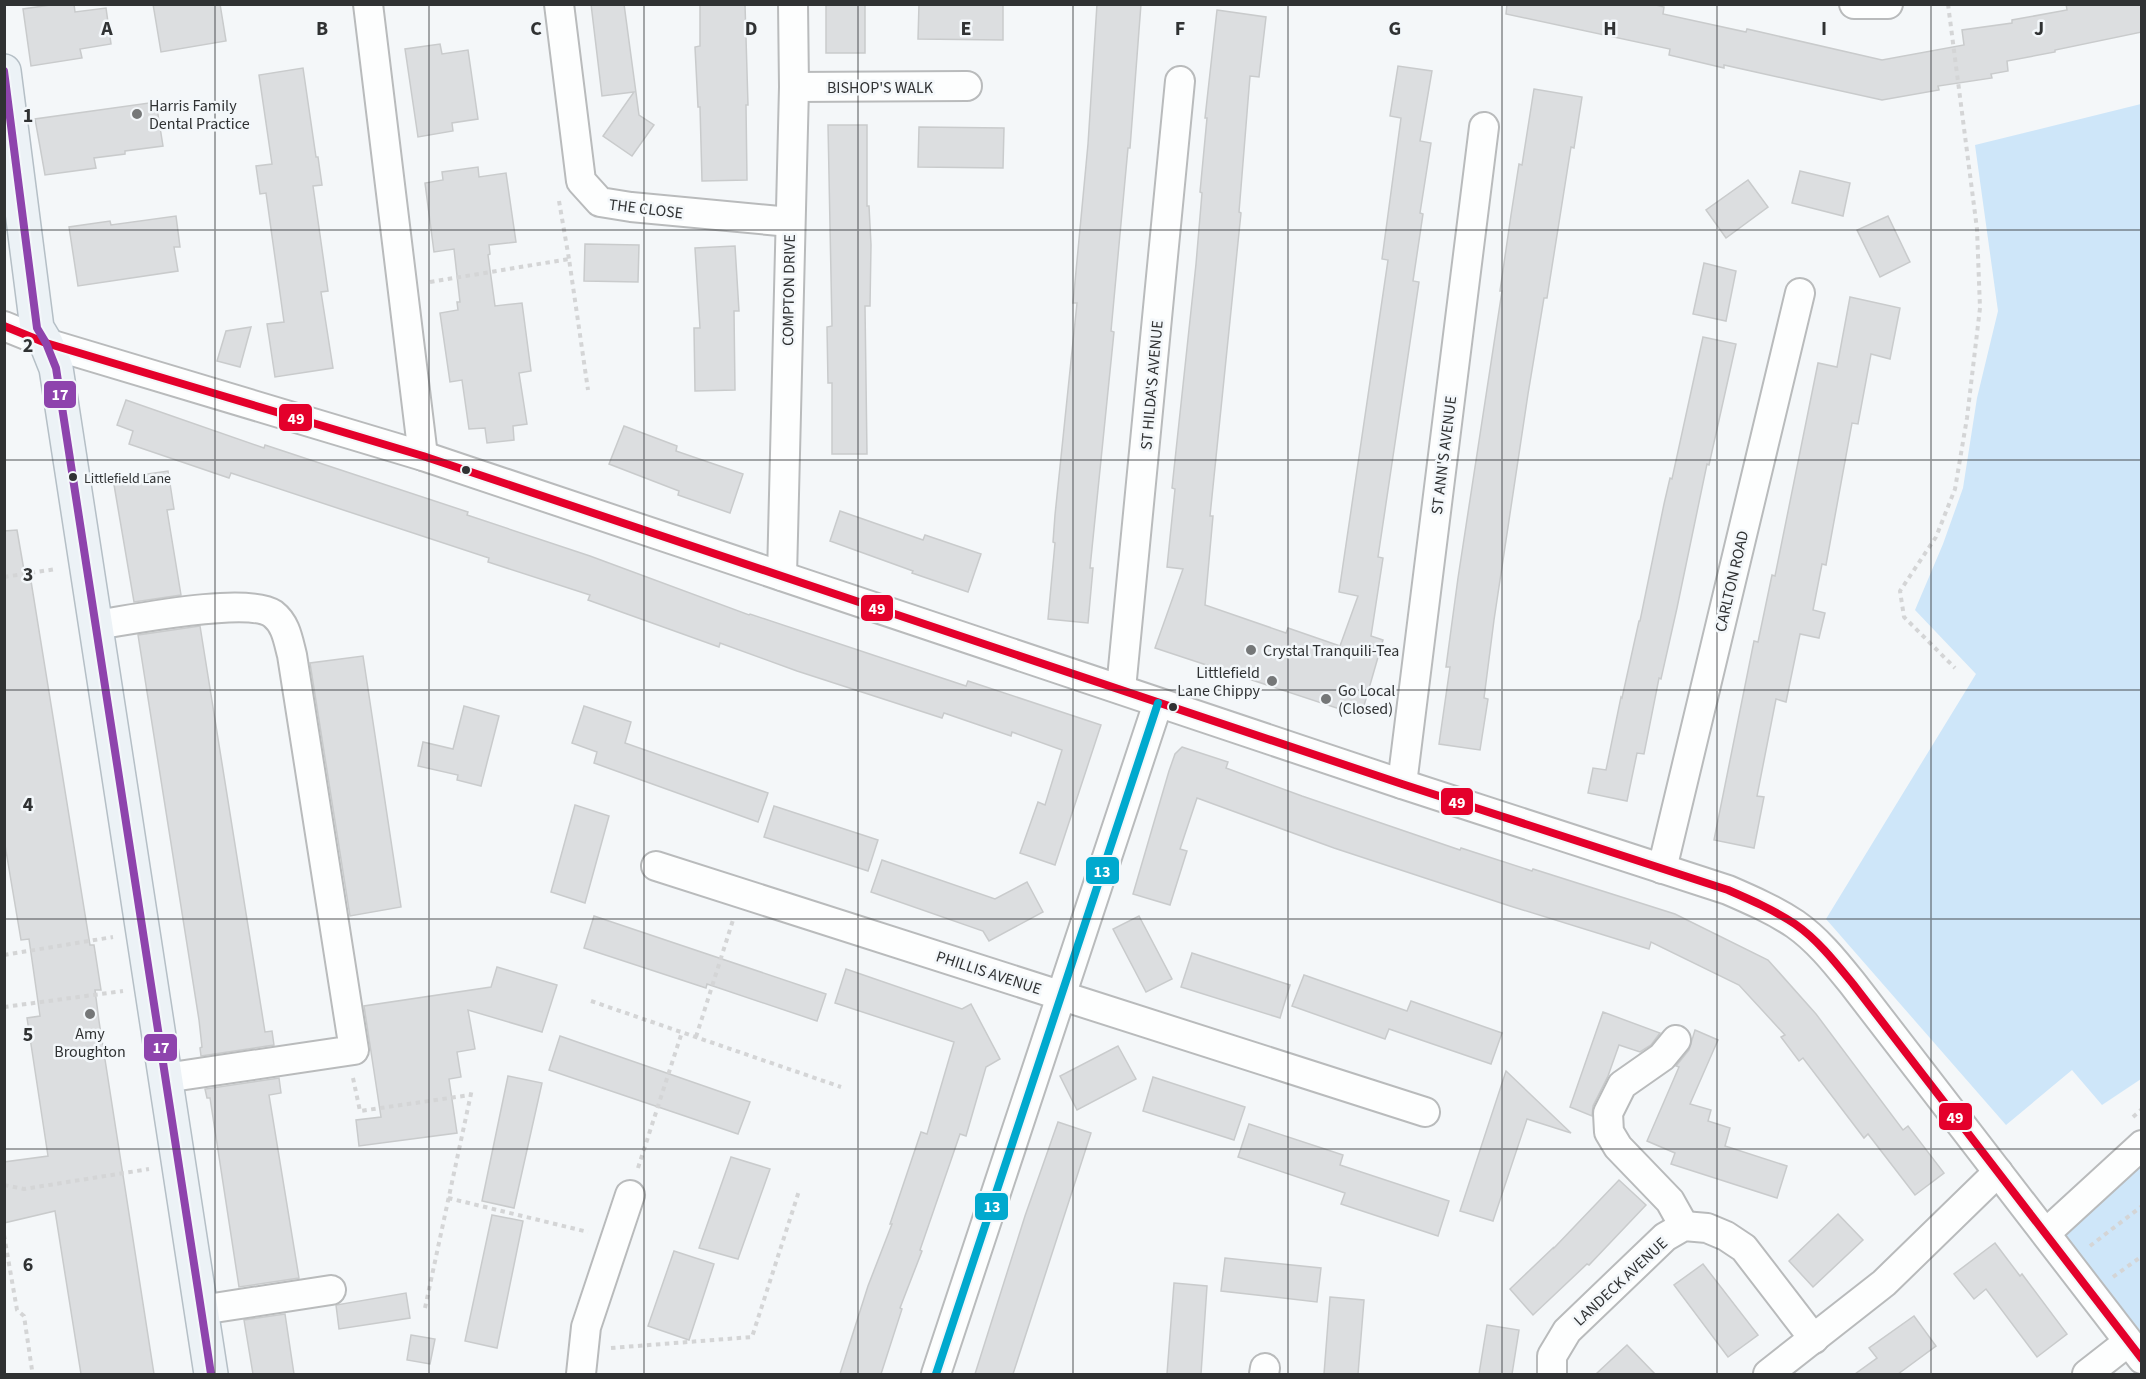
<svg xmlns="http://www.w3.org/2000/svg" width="2146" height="1379" viewBox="0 0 2146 1379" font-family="'Source Sans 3',sans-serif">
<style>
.green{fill:#cee6f9}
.building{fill:#dcdee0;stroke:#c9cbcc;stroke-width:1.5}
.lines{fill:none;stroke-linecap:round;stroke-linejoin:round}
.minor-casing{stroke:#b9bbbc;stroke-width:32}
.major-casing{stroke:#b5bfc6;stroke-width:36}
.path{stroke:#d4d5d6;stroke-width:4;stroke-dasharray:4.5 4.5;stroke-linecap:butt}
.minor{stroke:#fdfefe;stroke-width:28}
.major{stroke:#ecf2f6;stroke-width:33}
.bus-1-casing{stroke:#f3f7fa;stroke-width:12}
.bus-2-casing{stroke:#f3f7fa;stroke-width:12}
.bus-3-casing{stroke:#f3f7fa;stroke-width:12}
.bus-1{stroke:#e4002b;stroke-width:8}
.bus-2{stroke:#8e44ad;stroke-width:8}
.bus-3{stroke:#00a9ce;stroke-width:8}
.grid{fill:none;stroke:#303233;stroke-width:1.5;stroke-opacity:0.55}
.poi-dot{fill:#757778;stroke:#f3f7fa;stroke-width:2}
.bus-dot{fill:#303233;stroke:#f3f7fa;stroke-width:2}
.labels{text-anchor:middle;stroke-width:5;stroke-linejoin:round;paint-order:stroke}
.bus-label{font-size:14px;fill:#303233;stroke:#f3f7fa;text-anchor:start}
.street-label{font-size:16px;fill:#303233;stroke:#f3f7fa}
.poi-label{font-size:16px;fill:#303233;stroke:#f3f7fa;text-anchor:start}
.grid-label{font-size:20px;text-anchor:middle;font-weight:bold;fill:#303233;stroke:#f3f7fa;stroke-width:5;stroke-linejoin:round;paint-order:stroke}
.line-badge{stroke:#f3f7fa;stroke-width:2}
.badge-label{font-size:16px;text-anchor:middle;font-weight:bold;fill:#fff}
</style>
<rect width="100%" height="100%" fill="#f4f7f9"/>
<g class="green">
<polygon points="2141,104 2141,1079 2102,1105 2072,1070 2006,1125 1826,919 1976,674 1915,610 1943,544 1963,488 1977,398 1998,311 1975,145"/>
<polygon points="2141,1134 2141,1332 2056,1224"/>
</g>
<g class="building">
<polygon points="57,4 74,4 75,12 106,8 111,44 80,49 82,58 31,66 23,9"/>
<polygon points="153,4 220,4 226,41 161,52"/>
<polygon points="591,4 624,4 639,115 654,125 632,156 603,136 634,92 602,96"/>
<polygon points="700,4 745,4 748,105 746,105 747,180 702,181 700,107 698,107 695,47 700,46"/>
<rect x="826" y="4" width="39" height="49"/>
<polygon points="919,4 1003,4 1003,40 918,39"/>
<polygon points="1097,4 1141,4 1130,148 1128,148 1111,331 1114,332 1090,568 1093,568 1088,623 1048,619 1055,543 1053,542 1055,515 1077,303 1073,303 1088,144"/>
<polygon points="1507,4 1652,4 1664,7 1663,14 1746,32 1747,29 1882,60 1964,45 1962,30 2012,23 2012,20 2067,10 2066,4 2142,4 2142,32 2055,50 2055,52 2007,61 2008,71 1991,74 1992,78 1938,86 1939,90 1882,100 1724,65 1724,68 1669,55 1670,49 1506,14"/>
<polygon points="1217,10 1266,17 1259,77 1250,76 1239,212 1241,213 1210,516 1213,516 1205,605 1286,633 1288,628 1340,646 1358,596 1339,592 1388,260 1382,259 1401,118 1390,116 1398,66 1432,71 1420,141 1431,143 1420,213 1423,214 1413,281 1419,282 1378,557 1383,558 1371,636 1383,640 1361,716 1155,648 1183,569 1167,567 1175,489 1172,488 1196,264 1202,193 1200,192 1207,118 1205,118"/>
<polygon points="440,44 442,54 468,50 478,119 452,123 453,131 418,137 405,49"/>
<polygon points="303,68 316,157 318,157 322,185 313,186 328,291 321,292 333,368 275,377 267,324 284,322 266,193 260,194 256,166 272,164 259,75"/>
<polygon points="1534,89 1582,97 1574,148 1571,147 1547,298 1544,298 1528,394 1494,620 1484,698 1488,699 1480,750 1439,744 1450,667 1446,667 1458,578 1502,291 1500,291 1511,215 1519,164 1522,165"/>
<polygon points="156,102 163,146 125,151 125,154 94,158 96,168 45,175 35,119"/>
<polygon points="828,125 867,125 867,206 869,206 871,245 870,306 865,306 867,454 832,454 832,383 828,383 827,327 832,326"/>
<polygon points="919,127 1004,128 1003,168 918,167"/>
<polygon points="478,167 479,177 506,173 516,242 489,245 490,254 488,255 495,306 522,303 531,371 519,373 527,424 513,426 514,440 487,443 485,428 469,429 462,380 450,382 440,313 458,310 457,302 460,302 454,249 434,252 425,183 443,180 442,172"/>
<polygon points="1800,171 1850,183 1843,216 1792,203"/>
<polygon points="1748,180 1768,207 1726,238 1706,210"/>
<polygon points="176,216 180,247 174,247 178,271 78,286 69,227 110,221 111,225"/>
<polygon points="1888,216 1910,262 1880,277 1857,230"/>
<polygon points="585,244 639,245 638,282 584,281"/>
<polygon points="735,246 739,311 734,311 735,390 695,391 694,328 700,328 695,248"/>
<polygon points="1704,263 1736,271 1726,321 1693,314"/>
<polygon points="1850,297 1900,308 1890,359 1871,354 1858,424 1852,423 1826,565 1822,564 1813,610 1825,613 1819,638 1800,634 1786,702 1776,699 1757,796 1764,797 1754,848 1714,840 1754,641 1758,642 1772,575 1775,576 1818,363 1837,367"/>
<polygon points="251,327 240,367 217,361 226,331"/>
<polygon points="1703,337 1736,344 1709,465 1707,464 1677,608 1661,679 1659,678 1644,754 1637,753 1627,801 1588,793 1593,768 1606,770 1621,697 1622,698 1639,621 1640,621 1664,504 1670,478 1672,479"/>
<polygon points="126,400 264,448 265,445 468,512 467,515 590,556 749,615 750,614 966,686 968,681 1101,725 1055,865 1020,853 1038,802 1045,805 1062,750 1012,732 1011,736 944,713 942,718 797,671 720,643 719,647 588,600 590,595 488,562 489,558 231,473 229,478 129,444 133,431 117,425"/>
<polygon points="624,426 677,446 676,451 743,474 730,513 678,495 679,491 609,464"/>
<polygon points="168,471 174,509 167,510 181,595 134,602 113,479"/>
<polygon points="840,511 923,540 925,535 981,554 968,592 912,573 913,571 830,541"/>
<polygon points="17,530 25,576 30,575 90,945 94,945 101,990 95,990 99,1021 154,1374 81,1374 55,1211 4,1223 4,1162 48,1156 27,1018 40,1016 29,939 21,940 4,839 4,531"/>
<polygon points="200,626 265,1032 272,1031 274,1045 201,1056 200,1048 202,1047 199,1020 138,635"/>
<polygon points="363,656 401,907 350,916 310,663"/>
<polygon points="464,706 499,716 481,786 457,780 458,775 418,766 423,742 453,749"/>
<polygon points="584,706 631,722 625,743 768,793 758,822 594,763 597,752 572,743"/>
<polygon points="1182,747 1228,762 1226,768 1302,796 1460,850 1461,848 1532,871 1533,869 1675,914 1768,960 1816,1014 1903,1130 1908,1126 1944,1173 1915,1195 1868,1134 1864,1138 1803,1058 1799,1061 1781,1037 1785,1035 1739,985 1651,942 1649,949 1510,906 1334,848 1197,798 1180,849 1187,851 1170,905 1133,894 1169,771 1175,754"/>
<polygon points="575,805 609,816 585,903 551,892"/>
<polygon points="774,806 878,840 868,871 764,837"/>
<polygon points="882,860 995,899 1027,882 1043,912 989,941 983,931 871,892"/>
<polygon points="594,916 826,994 817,1021 707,984 706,988 584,948"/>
<polygon points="1139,916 1172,979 1146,992 1113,929"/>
<polygon points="1192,953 1290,985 1280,1018 1181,987"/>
<polygon points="497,967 557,985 542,1032 468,1010 475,1049 457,1052 461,1077 449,1079 457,1133 359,1146 356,1120 381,1117 364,1006 491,987"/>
<polygon points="846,969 962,1009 971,1004 1000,1059 986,1067 966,1136 960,1134 920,1250 922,1251 900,1308 902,1309 881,1374 840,1374 868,1286 892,1224 890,1224 921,1132 927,1134 954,1042 835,1003"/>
<polygon points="1304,975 1407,1011 1411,1001 1502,1033 1491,1064 1389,1029 1385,1039 1292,1006"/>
<polygon points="1603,1012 1660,1033 1651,1045 1640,1052 1619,1045 1608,1076 1593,1106 1592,1116 1570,1107"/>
<polygon points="1695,1030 1718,1040 1690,1104 1711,1110 1708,1121 1730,1128 1725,1146 1787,1166 1777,1198 1671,1164 1675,1153 1647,1141 1679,1067 1676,1066 1689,1050"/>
<polygon points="560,1036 750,1102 738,1134 549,1070"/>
<polygon points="1118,1046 1136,1079 1077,1110 1060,1076"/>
<polygon points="1506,1071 1571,1133 1527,1119 1493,1221 1460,1211"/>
<polygon points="508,1076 542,1083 514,1208 482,1201"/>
<polygon points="1153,1077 1245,1107 1234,1140 1143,1111"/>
<polygon points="279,1078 281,1093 269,1095 299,1278 239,1287 210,1098 207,1098 205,1089"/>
<polygon points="1058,1122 1091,1133 1036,1303 1013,1374 975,1374 1025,1216"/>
<polygon points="1249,1124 1343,1155 1340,1165 1449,1201 1438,1236 1341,1204 1345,1193 1238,1157"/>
<polygon points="731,1157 770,1169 738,1259 699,1248"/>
<polygon points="1619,1180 1646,1205 1589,1265 1587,1264 1533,1315 1510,1289 1554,1247 1553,1249"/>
<polygon points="1838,1214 1863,1240 1813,1287 1789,1261"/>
<polygon points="492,1215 523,1221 497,1348 465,1341"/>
<polygon points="1995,1243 2020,1276 2022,1274 2067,1334 2037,1357 1986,1289 1974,1299 1954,1274"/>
<polygon points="674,1251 714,1264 689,1340 648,1326"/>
<polygon points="1225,1258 1321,1268 1317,1302 1221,1291"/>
<polygon points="1703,1264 1758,1335 1728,1357 1674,1285"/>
<polygon points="1174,1283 1207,1286 1201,1374 1167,1374"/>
<polygon points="406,1293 410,1318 339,1329 336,1305"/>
<polygon points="1330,1297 1364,1300 1358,1374 1324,1374"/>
<polygon points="285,1314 294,1374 253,1374 244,1320"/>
<polygon points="1914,1316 1936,1346 1898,1374 1855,1374 1877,1358 1869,1348"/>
<polygon points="1487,1325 1519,1330 1512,1374 1479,1374"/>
<polygon points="411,1335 435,1339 430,1364 407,1360"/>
<polygon points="1627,1345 1655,1374 1596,1374"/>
</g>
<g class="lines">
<g class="minor-casing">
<g id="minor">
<polyline points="368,4 423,456"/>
<polyline points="559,4 581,181 600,202 631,207 790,222"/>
<polyline points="1854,4 1888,4"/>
<polyline points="794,87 967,86"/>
<path d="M4,326L46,343L423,456L1402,784L1728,890C1751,900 1774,910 1795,924C1818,940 1836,963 1853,984L2142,1359"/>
<polyline points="782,576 794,87 793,4"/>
<path d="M96,625C130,620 247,596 273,614C286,624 288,640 292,655L354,1050L165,1078"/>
<polyline points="1121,689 1180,81"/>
<polyline points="1402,784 1484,127"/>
<polyline points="656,866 1425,1112"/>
<polyline points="1662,869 1800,293"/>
<polyline points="1676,1040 1662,1057 1622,1085 1608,1113 1609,1132 1618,1147 1670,1201 1684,1226"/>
<polyline points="2046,1233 2142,1145"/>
<polyline points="201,1310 331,1290"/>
<polyline points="581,1374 586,1327 630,1195"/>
<polyline points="936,1374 1158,703"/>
<polyline points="1264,1374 1265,1368"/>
<polyline points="1552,1374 1552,1356 1567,1331 1665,1237 1684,1226 1707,1228 1726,1236 1744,1248 1814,1339"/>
<polyline points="1768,1374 1884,1283 1998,1172"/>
<polyline points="2087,1374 2128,1342"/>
</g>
</g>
<g class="major-casing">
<polyline id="major" points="4,71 37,328 46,343 56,368 211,1374"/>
</g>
<g class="path">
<polyline points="1948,4 1977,229 1980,308 1967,418 1955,489 1936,537 1900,591 1904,617 1955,668"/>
<polyline points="559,201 569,259"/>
<polyline points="430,282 569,259 588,390"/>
<polyline points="4,577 56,569"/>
<polyline points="4,955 113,937"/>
<polyline points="591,1001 841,1087"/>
<polyline points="4,1007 123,991"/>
<polyline points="696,1037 733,920"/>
<polyline points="353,1078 360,1111 470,1095"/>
<polyline points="2133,1117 2142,1109"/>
<polyline points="638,1168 682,1032"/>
<polyline points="4,1185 24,1189 149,1169"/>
<polyline points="448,1198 588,1232"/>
<polyline points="4,1235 17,1310 24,1316 32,1370"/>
<polyline points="2090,1246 2142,1206"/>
<polyline points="2113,1277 2142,1256"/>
<polyline points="425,1308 472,1089"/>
<polyline points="611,1348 752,1337 799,1191"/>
</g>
<use href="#minor" class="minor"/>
<use href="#major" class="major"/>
<g class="bus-1-casing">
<path id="bus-1" d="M4,326L46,343L423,456L1402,784L1728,890C1751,900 1774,910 1795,924C1818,940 1836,963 1853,984L2142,1359"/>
</g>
<g class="bus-2-casing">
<polyline id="bus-2" points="4,71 37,328 46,343 56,368 211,1374"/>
</g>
<g class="bus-3-casing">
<polyline id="bus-3" points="936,1374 1158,703"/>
</g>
<use href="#bus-1" class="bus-1"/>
<use href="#bus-2" class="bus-2"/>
<use href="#bus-3" class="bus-3"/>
</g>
<path class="grid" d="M215,4V1374M429,4V1374M644,4V1374M858,4V1374M1073,4V1374M1288,4V1374M1502,4V1374M1717,4V1374M1931,4V1374M4,230H2142M4,460H2142M4,690H2142M4,919H2142M4,1149H2142"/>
<g class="poi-dot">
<circle cx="137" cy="114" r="6"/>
<circle cx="1251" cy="650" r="6"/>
<circle cx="1272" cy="681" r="6"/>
<circle cx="1326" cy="699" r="6"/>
<circle cx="90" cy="1014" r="6"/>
</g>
<g class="bus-dot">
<circle cx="466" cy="470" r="5"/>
<circle cx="73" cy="477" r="5"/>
<circle cx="1173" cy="707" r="5"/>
</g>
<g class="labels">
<g class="bus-label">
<text x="84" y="483">Littlefield Lane</text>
</g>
<g class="street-label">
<text x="880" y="93">BISHOP'S WALK</text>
<text transform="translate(646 208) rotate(7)" y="6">THE CLOSE</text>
<text transform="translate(788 290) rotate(-89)" y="6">COMPTON DRIVE</text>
<text transform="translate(1151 385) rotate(-85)" y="6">ST HILDA'S AVENUE</text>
<text transform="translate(1443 455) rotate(-83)" y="6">ST ANN'S AVENUE</text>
<text transform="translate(1731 581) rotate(-77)" y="6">CARLTON ROAD</text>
<text transform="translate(989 972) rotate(18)" y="6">PHILLIS AVENUE</text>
<text transform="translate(1620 1281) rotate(-43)" y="6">LANDECK AVENUE</text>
</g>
<g class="poi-label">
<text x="149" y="111">Harris Family<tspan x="149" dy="18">Dental Practice</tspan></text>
<text x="1263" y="656">Crystal Tranquili-Tea</text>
<text x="1260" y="678" text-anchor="end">Littlefield<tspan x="1260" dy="18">Lane Chippy</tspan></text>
<text x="1338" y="696">Go Local<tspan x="1338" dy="18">(Closed)</tspan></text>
<text x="90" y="1039" text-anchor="middle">Amy<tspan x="90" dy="18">Broughton</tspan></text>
</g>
</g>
<g class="grid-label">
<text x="107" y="35">A</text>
<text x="322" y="35">B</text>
<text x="536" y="35">C</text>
<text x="751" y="35">D</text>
<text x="966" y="35">E</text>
<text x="1180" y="35">F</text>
<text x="1395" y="35">G</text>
<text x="1610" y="35">H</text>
<text x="1824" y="35">I</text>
<text x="2039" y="35">J</text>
<text x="28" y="122">1</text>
<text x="28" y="352">2</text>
<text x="28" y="581">3</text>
<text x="28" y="811">4</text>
<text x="28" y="1041">5</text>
<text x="28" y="1271">6</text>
</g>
<g class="line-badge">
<rect x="43" y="380" width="34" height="29" rx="6" fill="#8e44ad"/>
<rect x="278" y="403" width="35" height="29" rx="6" fill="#e4002b"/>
<rect x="860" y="594" width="34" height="28" rx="6" fill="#e4002b"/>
<rect x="1440" y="787" width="34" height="29" rx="6" fill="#e4002b"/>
<rect x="1085" y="856" width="35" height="29" rx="6" fill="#00a9ce"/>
<rect x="143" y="1033" width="35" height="29" rx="6" fill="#8e44ad"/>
<rect x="1938" y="1102" width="35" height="29" rx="6" fill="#e4002b"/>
<rect x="974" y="1192" width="35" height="29" rx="6" fill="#00a9ce"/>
</g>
<g class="badge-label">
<text x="60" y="400">17</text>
<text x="296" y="424">49</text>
<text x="877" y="614">49</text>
<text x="1457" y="808">49</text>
<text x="1102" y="877">13</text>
<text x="161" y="1053">17</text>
<text x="1955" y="1123">49</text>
<text x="992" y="1212">13</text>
</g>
<rect width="2146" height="1379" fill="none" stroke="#303233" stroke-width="12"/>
</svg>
